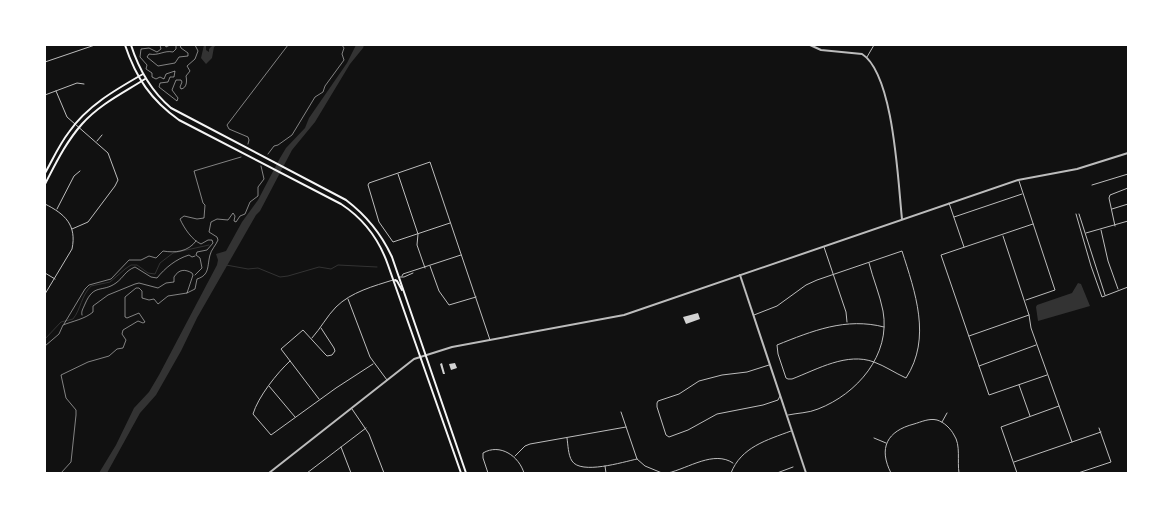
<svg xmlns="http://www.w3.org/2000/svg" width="1173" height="518" viewBox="0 0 1173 518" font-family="'Times New Roman',serif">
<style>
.water{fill:#333}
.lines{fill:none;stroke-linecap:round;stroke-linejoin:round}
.stream{stroke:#333;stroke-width:1}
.building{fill:#d3d3d3}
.path{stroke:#f5f5f5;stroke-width:0.5}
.minor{stroke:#bcbcbc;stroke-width:1}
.tertiary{stroke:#bcbcbc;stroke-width:2}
.secondary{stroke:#f5f5f5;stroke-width:2}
</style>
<rect width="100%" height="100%" fill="#111"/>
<g class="water">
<polygon points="204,45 206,45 206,50 209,52 209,49 213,45 217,45 214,47 212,58 206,64 201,58"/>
<polygon points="356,45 364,45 363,48 350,64 315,122 292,150 260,211 256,215 197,318 181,351 156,395 140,413 107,473 99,473 116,445 134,408 149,392 159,375 217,265 218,260 216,254 226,251 242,222 258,200 280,158 286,148 305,128 309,118 347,63"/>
<polygon points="1078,283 1081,284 1090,306 1038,321 1036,307 1037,305 1072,293"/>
</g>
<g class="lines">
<g class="stream">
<polyline points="226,265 248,269 258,268 280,277 288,276 319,267 331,269 338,265 377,267"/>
<path d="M45,339L61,322L73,319C81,309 81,296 91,286L110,282L125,269L131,265H137L148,273L155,274L160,263L173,253L209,245"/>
</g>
</g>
<g class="building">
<polygon points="698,313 700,319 686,324 683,317"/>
<polygon points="442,363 445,374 443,374 440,364"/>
<polygon points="455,363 457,368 451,370 449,364"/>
</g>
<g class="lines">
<g class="path">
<path d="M160,45L161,49L157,52L149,48L141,49L140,57L147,65L146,69L152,73V77L156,79L160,77L164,79L166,74L175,71L174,77H170L168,82L160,83L159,87L177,101L178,98L172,90L176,80H181L182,82L180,87L181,89C187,88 187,81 186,76L190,71L187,66L195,59L198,51L195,45"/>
<polyline points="165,45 166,47 170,45"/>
<path d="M176,45V49L173,52C164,50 159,56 149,54L147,57L158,66L175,63L179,57L188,56V53L181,48L180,45"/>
<polyline points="248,144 249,140 248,137 229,129 227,125 288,45"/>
<polyline points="268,154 274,146 278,145 292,135 315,97 323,92 325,86 344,60 342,54 344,48 342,45"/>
<path d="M195,275L202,268L200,258L196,255L197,252L207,250L213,243L212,240H208L201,244C192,240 184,228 180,219L184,216L197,219L204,218L205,205L203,203L194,171L241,157"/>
<path d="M187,293L195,289L197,279C210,275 207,266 210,255C211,250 216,245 218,240L217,237L209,232L211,222L217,219L228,220L233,213L235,216L234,221L236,222L240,216L245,214L250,202L258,196V187L264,179L261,166"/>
<path d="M82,315C81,311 83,309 85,304C94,283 102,293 116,283C124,277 125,271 135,267L151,277L157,278C165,268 176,259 189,255L192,257L195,256"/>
<path d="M64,324L85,289L89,285L111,279L129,260H141L149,256L156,258L163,251C175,253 188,252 196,241"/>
<path d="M45,346L59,334L63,325C73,321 85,319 93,312V306L108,295L135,284L139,283L158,288L166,283L174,282V277C179,269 185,269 192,273L193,275L187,293L168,296L158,304L154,299L149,300L142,298V291L139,288H136L125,297V317L127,318L139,313L145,322L143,323L138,321L123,330L122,334L126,340L123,348L117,349L109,356L88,362L61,375L66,398L76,410V415L71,462L61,473"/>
</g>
<g class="minor">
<polyline points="867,57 874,45"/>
<polyline points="45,62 95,45"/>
<polyline points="56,91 67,117 108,153 118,180 115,186 88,222 72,229"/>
<polyline points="45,95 77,83 84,84"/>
<polyline points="97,141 102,135"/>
<polyline points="398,174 418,234 417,245 425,268"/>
<polyline points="1019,181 1055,290 1026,300"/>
<polyline points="1092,185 1128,174"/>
<polyline points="949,203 964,247"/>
<path d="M45,204C65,214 77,225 72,249L45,294"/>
<polyline points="57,209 74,176 80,171"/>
<polyline points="1112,209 1128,204"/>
<polyline points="1076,214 1091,266 1102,297 1128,287"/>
<polyline points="1079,214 1105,295"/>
<polyline points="954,217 1022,194"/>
<polyline points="450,223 393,242 379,222 368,185 369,183 430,162 490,340"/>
<polyline points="1033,224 941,255 989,395 1047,375"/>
<polyline points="1115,226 1109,198 1110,195 1128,188"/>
<polyline points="1101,230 1108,261 1118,289"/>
<polyline points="1086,233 1128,221"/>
<polyline points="1003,236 1029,315 1031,328 1072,442"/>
<polyline points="824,247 846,312 847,322"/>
<polyline points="430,266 439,291 449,305 476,297"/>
<polyline points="45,273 55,279"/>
<polyline points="402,276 403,274 461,255"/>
<polyline points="399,277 404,277 413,273"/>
<polyline points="348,299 370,357 387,380"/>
<path d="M754,315L777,306L806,285L817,280L902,251C915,292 932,338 906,378C895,373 885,366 874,362C847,352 818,369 792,379H788L786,378L778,354L777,345C812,331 846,317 884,327"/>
<polyline points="969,336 1029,315"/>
<path d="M312,338C321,328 327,316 336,307C351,292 374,286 393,280"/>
<path d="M290,361C277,373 258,397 253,414L271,435L336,388L373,364"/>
<polyline points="769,365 747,372 722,375 699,381 679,394 658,401 657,403 657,407 666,435 669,437 688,430 717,414 763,405 778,400 780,396"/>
<polyline points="979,366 1036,345"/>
<polyline points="1019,385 1030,416"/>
<polyline points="269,386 295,417"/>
<polyline points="319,399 281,349 303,330 325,354 327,356 332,355 335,351 334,348 321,328"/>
<polyline points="352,409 369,434 384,473"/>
<polyline points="621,412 637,459 645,466 662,473"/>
<path d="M788,415C797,413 809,413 818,409C857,394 891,355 883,311C880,295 873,279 869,263"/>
<polyline points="942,422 947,413"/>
<path d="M567,438C568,444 568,455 572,461C581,475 623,462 637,459"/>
<polyline points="874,438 886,443"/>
<polyline points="341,447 351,473"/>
<polyline points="515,456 525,446 530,444 626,427"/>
<polyline points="1014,462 1101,432"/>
<polyline points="605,466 606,473"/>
<polyline points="307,473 366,428"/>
<path d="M488,473L483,458V453C500,443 519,456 524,473"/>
<path d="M668,473C689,468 714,450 733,463"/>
<path d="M731,473C741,447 767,440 791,431"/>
<polyline points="777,473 793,467"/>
<path d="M891,473C878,448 887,431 914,424C921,422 929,418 937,420C944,422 951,429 954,435C961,445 957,461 959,473"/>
<polyline points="1017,473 1001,427 1059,406"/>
<polyline points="1078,473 1111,462 1099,428"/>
</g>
<g class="tertiary">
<path d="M810,45L821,50L862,54C894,74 898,183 902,219"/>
<polyline points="740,275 806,473"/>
<polyline points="269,473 414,359 452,347 624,315 1018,180 1077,169 1128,153"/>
</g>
<g class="secondary">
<path d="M125,45C136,78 151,100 179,120L341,204C364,219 379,239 388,265L461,473"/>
<path d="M131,45C139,70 151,91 171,108L346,200C367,216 381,233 392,257L466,473"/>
<path d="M45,173C53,159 59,145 69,132C87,106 115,90 143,74"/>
<path d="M45,184C56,163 66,142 82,124C100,104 123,93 145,79"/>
<polyline points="395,280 397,281 402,290"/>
</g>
</g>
<rect width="1173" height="518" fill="none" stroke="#ffffff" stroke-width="92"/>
</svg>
